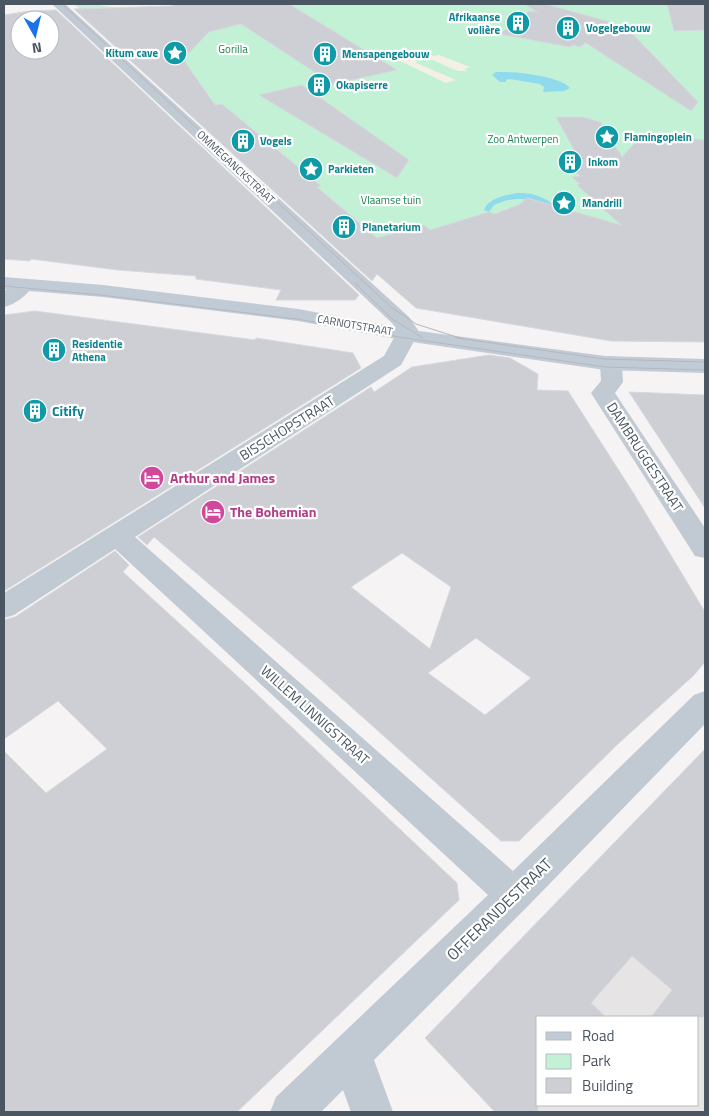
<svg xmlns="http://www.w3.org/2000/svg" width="709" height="1116" viewBox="0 0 709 1116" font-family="'Titillium Web',sans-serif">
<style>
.education{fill:#e6e4e5;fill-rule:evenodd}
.green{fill:#c3f1d5}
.sand{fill:#f5f0e5}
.water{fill:#90daee}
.building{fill:#cdcfd5;stroke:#d7d9de;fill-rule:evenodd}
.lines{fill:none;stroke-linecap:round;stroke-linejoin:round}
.street{fill:#c1cad2;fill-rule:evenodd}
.secondary{fill:#c1cbd6;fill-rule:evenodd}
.tram{stroke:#b5b8bd;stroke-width:1}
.labels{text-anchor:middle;stroke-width:4.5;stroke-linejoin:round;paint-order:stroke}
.far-culture-label{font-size:11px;font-weight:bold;fill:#0d838f;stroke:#fff;text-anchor:start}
.far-park-label{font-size:11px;fill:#17864f;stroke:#fff}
.far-street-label{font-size:11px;fill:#4a5661;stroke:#fff}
.culture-label{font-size:14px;font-weight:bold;fill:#0d838f;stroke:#fff;text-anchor:start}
.street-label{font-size:14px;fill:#4a5661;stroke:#fff}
.hotel-label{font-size:14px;font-weight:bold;fill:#b23c85;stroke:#fff;text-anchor:start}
.near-street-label{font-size:16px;fill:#4a5661;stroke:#fff}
</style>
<rect width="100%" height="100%" fill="#f5f3f3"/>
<path class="education" d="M562,896L705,1019V1112H495L425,1038ZM538,1017H698V1105H538Z"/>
<polygon class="green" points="74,4 705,4 705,189 692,192 705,203 705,209 632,222 667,254 376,273"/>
<g class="sand">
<polygon points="94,4 177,4 170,6 115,8"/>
<path d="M427,53L434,56L439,55L470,67L464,69L467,71C449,74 435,53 414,60L417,61L416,63L456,80L446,83L398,60V58H403L406,55L422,56Z"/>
</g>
<g class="water">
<path d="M496,72C511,71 561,76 570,88L564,91L543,92L544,87L540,84L509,79L506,80V82H500L492,75Z"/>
<path d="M519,193C538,193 547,199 561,210C534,201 522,193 494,205L489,212L484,210C489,197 507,195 519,193Z"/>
</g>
<g class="building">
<polygon points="173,4 289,4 397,70 333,84 241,24 209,32 183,59 215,105 222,104 321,186 317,187 377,238 424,225 430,230 489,212 495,214 520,204 527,198 621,225 577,185 580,184 572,177 580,176 562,159 578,157 556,117 583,117 600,122 622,157 643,134 705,140 705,342 611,341 416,308 377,274 372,281 74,9 173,6"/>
<polygon points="527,4 545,4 625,26 698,102 691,111 586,43 579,47 574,45 569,47 500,34 529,11 537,12 526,5"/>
<polygon points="667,4 705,4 705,30 674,31"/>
<path d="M56,10L359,295L355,300H276L281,290L196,279V276L118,270L31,259L30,261L4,259V15L30,11ZM20,20H50V50H20Z"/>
<polygon points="302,85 409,160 397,178 259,95"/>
<polygon points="35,311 255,340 256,338 353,353 361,368 4,591 4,315"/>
<path d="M489,355L510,358L538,374L537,390L568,391L634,494L705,612V662L693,676L619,743L519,841H501L319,678L154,537L147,545L138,537L371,387L374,392L412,367ZM402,553L451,587L430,649L351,587ZM476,638L531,678L485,715L428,673Z"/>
<polygon points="629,392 705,395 705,508"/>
<polygon points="115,551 129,565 123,572 247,685 457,883 459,900 237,1112 4,1112 4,751 46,793 107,749 58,701 4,739 4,620 15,617"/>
<polygon points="705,749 705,1017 651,1017 672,990 632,956 591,1003 606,1017 538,1017 538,1112 495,1112 425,1038"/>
</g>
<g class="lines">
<g class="street">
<polygon points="52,4 65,4 409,317 418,330 418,334 401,365 135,537 513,871 694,695 705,691 705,724 527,907 374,1060 393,1112 351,1112 343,1090 321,1112 270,1112 276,1097 488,895 115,549 14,615 4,618 4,593 384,356 396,334 393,324"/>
<path d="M24,279L31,281L34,285C28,294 15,305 4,307V291L17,281Z"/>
<polygon points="611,356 619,358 622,363 623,382 615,393 705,528 705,558 695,556 591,393 601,381 600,363 603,358"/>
</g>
<polygon class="secondary" points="4,277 103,285 298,309 419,331 605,356 705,359 705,373 605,370 419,343 298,321 103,297 4,289"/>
<g class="tram">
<polyline points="62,4 391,307 416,324 463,339"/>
<polyline points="355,283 392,319 423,338"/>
<polyline points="4,286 101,295 297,319 405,338 605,367 705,370"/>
<polyline points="457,338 604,359 705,362"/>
</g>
</g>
<defs>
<g id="building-disc" transform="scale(1.25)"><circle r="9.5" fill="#0f9aa8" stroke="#fff"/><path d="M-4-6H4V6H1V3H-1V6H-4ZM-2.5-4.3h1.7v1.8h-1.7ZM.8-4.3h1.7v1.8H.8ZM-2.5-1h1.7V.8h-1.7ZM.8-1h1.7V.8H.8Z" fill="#fff"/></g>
<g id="sight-disc" transform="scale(1.25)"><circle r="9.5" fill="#0f9aa8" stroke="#fff"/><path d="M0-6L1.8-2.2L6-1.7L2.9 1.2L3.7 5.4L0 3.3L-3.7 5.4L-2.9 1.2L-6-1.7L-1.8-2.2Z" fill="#fff"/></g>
<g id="hotel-disc" transform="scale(1.25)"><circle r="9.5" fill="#d1479c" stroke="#fff"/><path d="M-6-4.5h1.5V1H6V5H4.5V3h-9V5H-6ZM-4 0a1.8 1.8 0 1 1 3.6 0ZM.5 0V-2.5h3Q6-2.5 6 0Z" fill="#fff"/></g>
</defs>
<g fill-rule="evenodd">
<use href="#building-disc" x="518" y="23"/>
<use href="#building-disc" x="568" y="28"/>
<use href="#sight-disc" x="175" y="53"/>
<use href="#building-disc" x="325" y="54"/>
<use href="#building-disc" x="319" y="85"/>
<use href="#sight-disc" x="607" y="137"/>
<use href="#building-disc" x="243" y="141"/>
<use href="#building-disc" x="570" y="162"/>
<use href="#sight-disc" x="311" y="169"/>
<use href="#sight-disc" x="564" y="203"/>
<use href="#building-disc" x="344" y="227"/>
<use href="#building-disc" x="54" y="350"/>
<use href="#building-disc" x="35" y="411"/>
<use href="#hotel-disc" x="152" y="478"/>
<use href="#hotel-disc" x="213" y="512"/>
</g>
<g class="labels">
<g class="far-culture-label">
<text x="500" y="21" text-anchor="end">Afrikaanse<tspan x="500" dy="13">volière</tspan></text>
<text x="586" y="32">Vogelgebouw</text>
<text x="158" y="57" text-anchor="end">Kitum cave</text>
<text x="342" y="58">Mensapengebouw</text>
<text x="336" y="89">Okapiserre</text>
<text x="624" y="141">Flamingoplein</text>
<text x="260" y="145">Vogels</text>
<text x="588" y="166">Inkom</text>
<text x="328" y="173">Parkieten</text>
<text x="582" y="207">Mandrill</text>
<text x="362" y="231">Planetarium</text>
<text x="72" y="348">Residentie<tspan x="72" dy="13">Athena</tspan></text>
</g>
<g class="far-park-label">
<text x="233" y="53">Gorilla</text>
<text x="523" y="143">Zoo Antwerpen</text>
<text x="391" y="204">Vlaamse tuin</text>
</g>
<g class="far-street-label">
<text transform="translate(236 167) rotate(43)" y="4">OMMEGANCKSTRAAT</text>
<text transform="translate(355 325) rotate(10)" y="4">CARNOTSTRAAT</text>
</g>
<g class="culture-label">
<text x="52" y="416">Citify</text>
</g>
<g class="street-label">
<text transform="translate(287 428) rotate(-32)" y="5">BISSCHOPSTRAAT</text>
<text transform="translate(645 457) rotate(57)" y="5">DAMBRUGGESTRAAT</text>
<text transform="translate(315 715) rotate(42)" y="5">WILLEM LINNIGSTRAAT</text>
</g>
<g class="hotel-label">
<text x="170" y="483">Arthur and James</text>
<text x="230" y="517">The Bohemian</text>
</g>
<g class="near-street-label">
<text transform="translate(499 909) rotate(-44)" y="6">OFFERANDESTRAAT</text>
</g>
</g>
<rect width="709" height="1116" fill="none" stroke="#4a5661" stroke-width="10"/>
<rect x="536" y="1016" width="162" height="90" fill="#ffffff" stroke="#b7bbc0"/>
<rect x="546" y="1032" width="25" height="8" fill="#c1cbd6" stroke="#b7bbc0"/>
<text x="582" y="1041" font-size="15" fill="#4a5661">Road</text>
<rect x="546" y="1054" width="25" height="15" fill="#c3f1d5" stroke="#b7bbc0"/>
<text x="582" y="1066" font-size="15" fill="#4a5661">Park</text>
<rect x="546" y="1078" width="25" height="15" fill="#cdcfd5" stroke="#b7bbc0"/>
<text x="582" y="1091" font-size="15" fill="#4a5661">Building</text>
<g transform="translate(35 35) rotate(172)"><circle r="24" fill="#ffffff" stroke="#b7bbc0"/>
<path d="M0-4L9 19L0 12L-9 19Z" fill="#1a73e8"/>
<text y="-8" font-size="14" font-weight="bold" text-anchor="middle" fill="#4a5661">N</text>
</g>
</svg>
